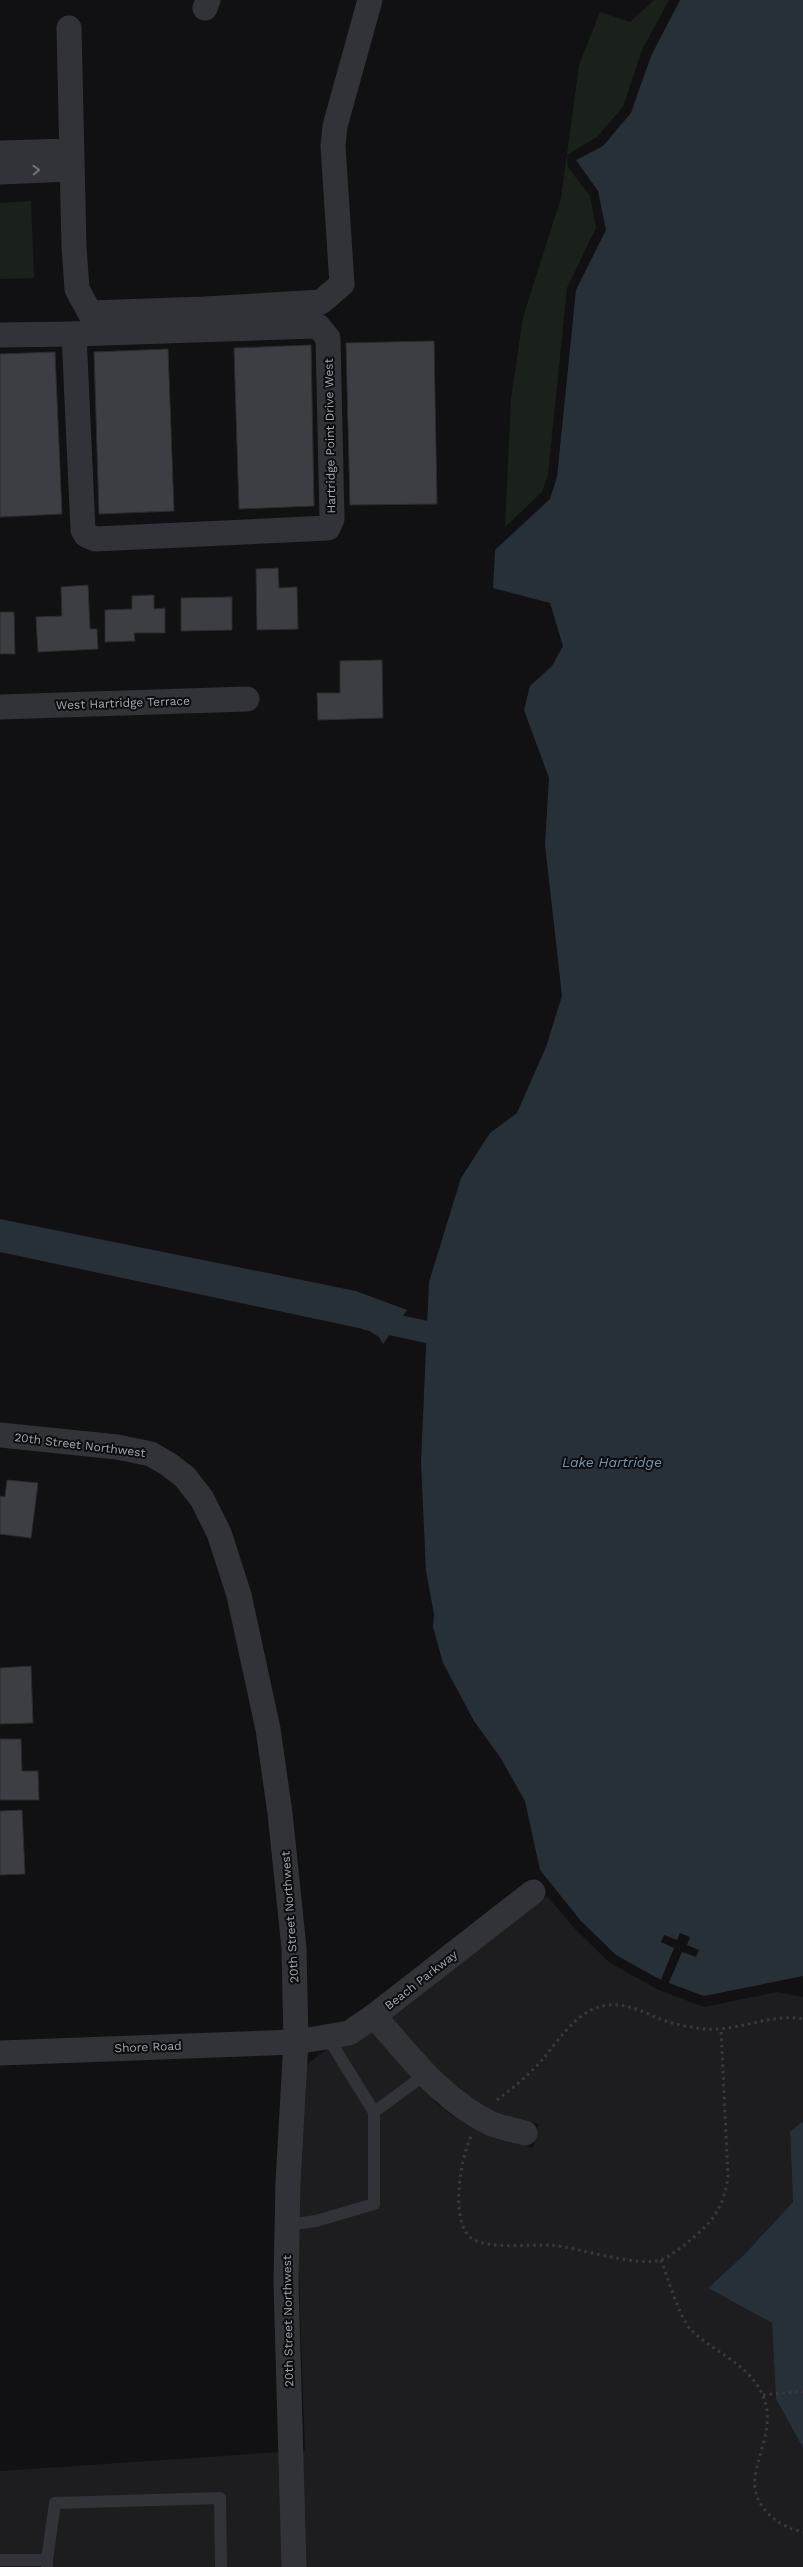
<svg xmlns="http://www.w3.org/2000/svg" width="803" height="2567" viewBox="0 0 803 2567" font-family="'Work Sans',sans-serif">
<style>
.built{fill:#1d1d20}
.green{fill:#19211a}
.water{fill:#283037}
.pier{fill:#111113}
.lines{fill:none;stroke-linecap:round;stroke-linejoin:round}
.canal{stroke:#283037;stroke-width:22}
.building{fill:#3d3e43;stroke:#2b2b2f}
.path{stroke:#383a3f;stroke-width:3;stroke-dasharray:2.5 4;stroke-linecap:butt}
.lane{stroke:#323338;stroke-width:12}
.street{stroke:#323338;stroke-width:25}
.oneway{stroke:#70737c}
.labels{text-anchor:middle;stroke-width:4;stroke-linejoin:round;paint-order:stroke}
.street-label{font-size:12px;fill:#a2a8b4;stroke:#0c0c0e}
.water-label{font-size:14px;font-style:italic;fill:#7896b1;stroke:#0c0c0e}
</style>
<rect width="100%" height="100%" fill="#111113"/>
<g class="built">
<polygon points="547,1896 575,1929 610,1963 659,1990 704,2007 777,1992 803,1997 803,2121 790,2133 793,2202 744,2255 708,2288 772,2323 776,2399 803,2448 803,2567 305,2567 302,2451 305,2450 298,2257 299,2182 306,2065 327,2049 373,2032 436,2103 453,2116 491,2137 533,2148 538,2124 497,2113 451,2085 392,2018"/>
<polygon points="280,2452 283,2567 0,2567 0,2471"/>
</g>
<g class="green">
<polygon points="654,0 669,0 642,50 623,107 597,137 567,155 568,167 590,196 596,228 567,288 548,475 542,492 505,527 511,399 523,317 561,198 579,65 600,12 630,22"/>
<polygon points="31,201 34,278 0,279 0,203"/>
</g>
<g class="water">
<polygon points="680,0 803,0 803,1976 704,1996 661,1980 616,1955 581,1921 540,1870 525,1801 500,1757 474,1721 443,1663 433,1627 434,1614 426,1571 421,1462 429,1282 461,1178 490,1133 517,1113 546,1047 562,996 545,845 549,778 524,710 530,686 552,666 563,646 550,603 493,588 495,550 550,499 557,477 576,290 606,230 598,191 576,160 603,146 631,113 651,56"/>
<polygon points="0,1219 356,1291 407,1310 383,1344 379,1337 368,1330 0,1252"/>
<polygon points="803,2121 803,2448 776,2399 772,2323 708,2288 744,2255 793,2202 790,2132"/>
</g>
<polygon class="pier" points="680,1933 690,1937 687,1945 699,1950 696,1957 682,1952 668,1985 660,1982 674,1948 661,1942 664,1935 677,1940"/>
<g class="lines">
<polyline class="canal" points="367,1319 427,1332"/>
</g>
<g class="building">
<polygon points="434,341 437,504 350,505 346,343"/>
<polygon points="311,345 314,506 239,509 234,348"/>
<polygon points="168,349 174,511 99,514 94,352"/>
<polygon points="55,352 62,514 0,517 0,354"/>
<polygon points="278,568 279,588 297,587 298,629 257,630 256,569"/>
<polygon points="88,585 90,629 97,629 98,649 38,652 36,617 62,616 61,587"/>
<polygon points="154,595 154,609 165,608 165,633 134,633 135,641 105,642 105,610 132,609 132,596"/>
<polygon points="232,597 232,630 181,631 181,598"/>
<polygon points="0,612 14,612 15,654 0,654"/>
<polygon points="382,660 383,718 318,720 317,693 340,693 340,661"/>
<polygon points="7,1480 38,1483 31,1538 0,1534 0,1496 5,1497"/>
<polygon points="31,1666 33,1723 0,1724 0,1668"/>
<polygon points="0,1739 21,1739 22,1771 38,1771 39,1800 0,1800"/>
<polygon points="22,1810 25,1874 0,1875 0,1811"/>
</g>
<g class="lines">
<g class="path">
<path d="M497,2100C513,2088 529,2075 542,2060C562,2036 583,2001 619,2005C638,2007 654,2018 672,2023C683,2026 695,2028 706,2029C741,2031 770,2013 803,2019"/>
<path d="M471,2137C460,2159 450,2221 471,2238C487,2250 531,2244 550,2245C578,2247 640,2269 663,2259C674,2254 684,2245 694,2237C715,2220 724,2204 728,2177L721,2029"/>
<path d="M661,2260C667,2276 680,2319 691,2330C713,2352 750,2364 763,2396C775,2424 759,2450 755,2477C751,2506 778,2527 803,2532"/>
<polyline points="763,2395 803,2391"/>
</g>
<g class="lane">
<polyline points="374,2112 426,2074"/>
<polyline points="287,2225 316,2221 374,2204 374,2112 327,2036"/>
<polyline points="0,2560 47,2560 47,2567"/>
<polyline points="47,2560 55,2503 220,2498 221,2567"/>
</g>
<g class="street">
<polyline points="205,8 208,0"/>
<polyline points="69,28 74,247 77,289 90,313 205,309 321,302 342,284 333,146 335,126 370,0"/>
<polyline points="0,153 71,151"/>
<polyline points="0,172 71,169"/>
<polygon points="318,326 328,338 332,519 328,528 95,539 86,535 83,530 74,334"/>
<polyline points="0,335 74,334"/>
<polyline points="0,707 247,699"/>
<polyline points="0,1435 117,1447 151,1454 168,1464 185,1477 202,1499 219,1533 239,1595 268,1729 280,1813 294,1948 296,2042 288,2182 286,2282 294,2567"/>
<path d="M374,2016C412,2058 440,2099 492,2124C502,2128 515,2130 525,2133"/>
<polyline points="0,2053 296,2042 349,2033 374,2016 533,1892"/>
</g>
</g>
<defs><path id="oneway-chevron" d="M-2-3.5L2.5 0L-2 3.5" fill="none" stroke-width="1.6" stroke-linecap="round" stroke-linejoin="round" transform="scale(1.25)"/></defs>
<use class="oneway" href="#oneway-chevron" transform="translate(36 170) rotate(-2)"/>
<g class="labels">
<g class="street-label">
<text transform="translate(330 436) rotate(-91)" y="4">Hartridge Point Drive West</text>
<text transform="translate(123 703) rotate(-2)" y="4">West Hartridge Terrace</text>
<text transform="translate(80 1445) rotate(7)" y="4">20th Street Northwest</text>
<text transform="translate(290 1917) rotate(-94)" y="4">20th Street Northwest</text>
<text transform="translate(421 1980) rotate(-38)" y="4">Beach Parkway</text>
<text transform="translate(148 2047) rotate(-2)" y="4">Shore Road</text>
<text transform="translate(288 2321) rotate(-91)" y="4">20th Street Northwest</text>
</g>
<g class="water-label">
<text x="612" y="1467">Lake Hartridge</text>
</g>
</g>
</svg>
